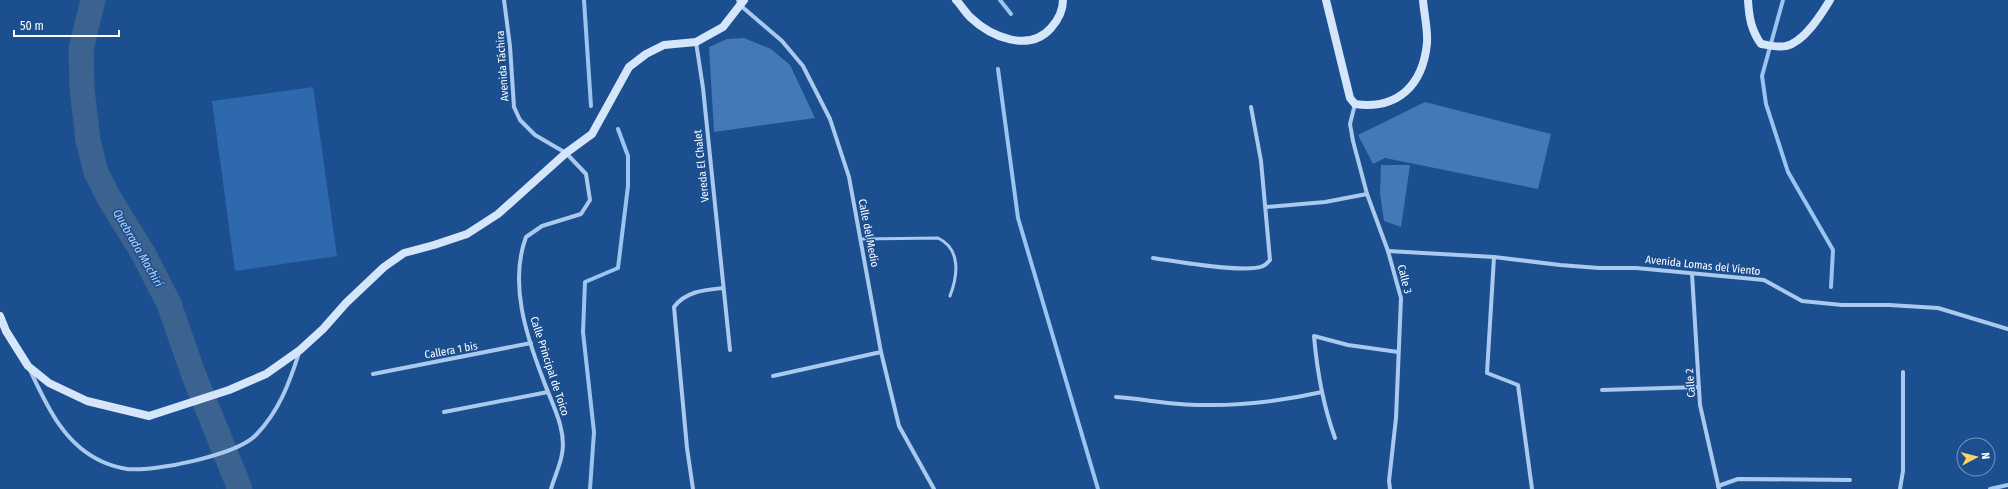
<svg xmlns="http://www.w3.org/2000/svg" width="2008" height="489" viewBox="0 0 2008 489" font-family="'Fira Sans Condensed',sans-serif">
<style>
.green{fill:#2e69ad}
.lines{fill:none;stroke-linecap:round;stroke-linejoin:round}
.stream{stroke:#9cc4f0;stroke-width:4}
.river{stroke:#3c6290;stroke-width:25}
.building{fill:#4478b7}
.lane{stroke:#a9c9ee;stroke-width:3}
.street{stroke:#a9c9ee;stroke-width:4}
.secondary{stroke:#d6e6fa;stroke-width:8}
.labels{text-anchor:middle;stroke-width:3;stroke-linejoin:round;paint-order:stroke}
.street-label{font-size:11px;fill:#fff;stroke:#1b4f8f}
.water-label{font-size:12px;font-style:italic;fill:#b5d3f5;stroke:#1b4f8f}
</style>
<rect width="100%" height="100%" fill="#1b4f8f"/>
<polygon class="green" points="313,87 337,256 235,271 212,101"/>
<g class="lines">
<g class="stream">
<polyline points="584,0 591,106"/>
<polyline points="1000,0 1011,14"/>
<polyline points="1783,0 1762,76 1766,104 1788,172 1833,250 1831,287"/>
<polyline points="998,69 1018,218 1098,489"/>
<polyline points="590,489 594,432 583,332 585,282 618,268 628,186 628,156 618,129"/>
</g>
<polyline class="river" points="93,0 81,49 82,89 88,141 96,172 109,198 143,253 169,304 193,373 240,489"/>
</g>
<g class="building">
<polygon points="744,38 771,49 790,65 815,118 714,132 709,47 727,39"/>
<polygon points="1425,102 1551,134 1538,189 1385,158 1373,164 1358,135"/>
<polygon points="1381,165 1410,165 1401,227 1384,221 1380,193"/>
</g>
<g class="lines">
<path class="lane" d="M862,239L938,238C961,249 958,275 950,296"/>
<g class="street">
<path d="M504,0L510,46L514,107L520,120L535,135L566,153L586,174L590,200L581,214L542,226L526,237C509,283 526,335 543,379C551,402 567,429 562,454C560,466 554,478 551,489"/>
<polyline points="738,0 740,5 782,41 803,66 830,119 849,177 881,352 899,426 934,489"/>
<polyline points="696,42 703,88 730,350"/>
<polyline points="1355,104 1350,124 1353,141 1367,194 1388,251 1401,298 1396,418 1389,481 1390,489"/>
<polyline points="1266,207 1325,202 1367,194"/>
<polyline points="1388,251 1494,257 1560,265 1599,268 1636,268 1764,280 1802,301 1842,305 1889,305 1938,308 2008,329"/>
<polyline points="1494,257 1487,373 1518,385 1532,489"/>
<path d="M1153,258C1174,261 1246,274 1263,266C1266,265 1268,262 1270,260L1261,161L1251,107"/>
<polyline points="1692,274 1700,405 1719,489"/>
<path d="M30,370C47,406 64,445 103,462C110,465 120,468 127,469C155,472 237,455 256,435C279,411 289,384 299,353"/>
<polyline points="373,374 531,343"/>
<polyline points="773,376 881,352"/>
<polyline points="1602,390 1699,387"/>
<path d="M1116,397C1144,399 1173,405 1201,405C1242,406 1282,401 1322,392"/>
<polyline points="444,412 548,392"/>
<path d="M1335,438C1323,405 1317,371 1314,336L1348,345L1398,352"/>
<polyline points="1718,486 1738,479 1850,480"/>
<path d="M693,489L687,448L674,307C686,291 705,290 723,288"/>
<polyline points="1900,489 1903,471 1903,372"/>
<polyline points="1990,489 2008,485"/>
</g>
<g class="secondary">
<path d="M956,0C961,5 965,12 970,17C991,37 1029,53 1051,28C1059,19 1063,11 1063,0"/>
<path d="M1326,0L1350,98L1355,104C1398,110 1423,85 1427,43C1428,29 1424,14 1423,0"/>
<path d="M1748,0C1749,17 1751,30 1761,44C1768,45 1779,48 1786,46C1804,42 1821,15 1830,0"/>
<polyline points="0,316 6,331 28,366 49,383 87,401 149,416 229,390 266,374 300,350 323,329 346,303 384,267 404,253 434,245 467,234 498,214 566,153 592,134 629,67 646,54 664,45 696,42 723,27 744,0"/>
</g>
</g>
<g class="labels">
<g class="street-label">
<text transform="translate(502 66) rotate(-94)" y="4">Avenida Táchira</text>
<text transform="translate(701 166) rotate(-96)" y="4">Vereda El Chalet</text>
<text transform="translate(869 233) rotate(79)" y="4">Calle del Medio</text>
<text transform="translate(1703 265) rotate(6)" y="4">Avenida Lomas del Viento</text>
<text transform="translate(1405 279) rotate(76)" y="4">Calle 3</text>
<text transform="translate(451 350) rotate(-10)" y="4">Callera 1 bis</text>
<text transform="translate(550 366) rotate(72)" y="4">Calle Principal de Toico</text>
<text transform="translate(1690 383) rotate(-94)" y="4">Calle 2</text>
</g>
<g class="water-label">
<text transform="translate(138 248) rotate(60)" y="4">Quebrada Machirí</text>
</g>
</g>
<g transform="translate(1976 457) rotate(83)"><circle r="19" fill="#1b4f8f" stroke="#7695bc"/>
<path d="M0-3L7 15L0 10L-7 15Z" fill="#ffd166"/>
<text y="-6" font-size="11" font-weight="bold" text-anchor="middle" fill="#ffffff">N</text>
</g>
<path d="M14 30v6h105v-6" fill="none" stroke="#ffffff" stroke-width="2"/>
<text x="20" y="30" font-size="12" fill="#ffffff" stroke="#1b4f8f" stroke-width="3" paint-order="stroke">50 m</text>
</svg>
